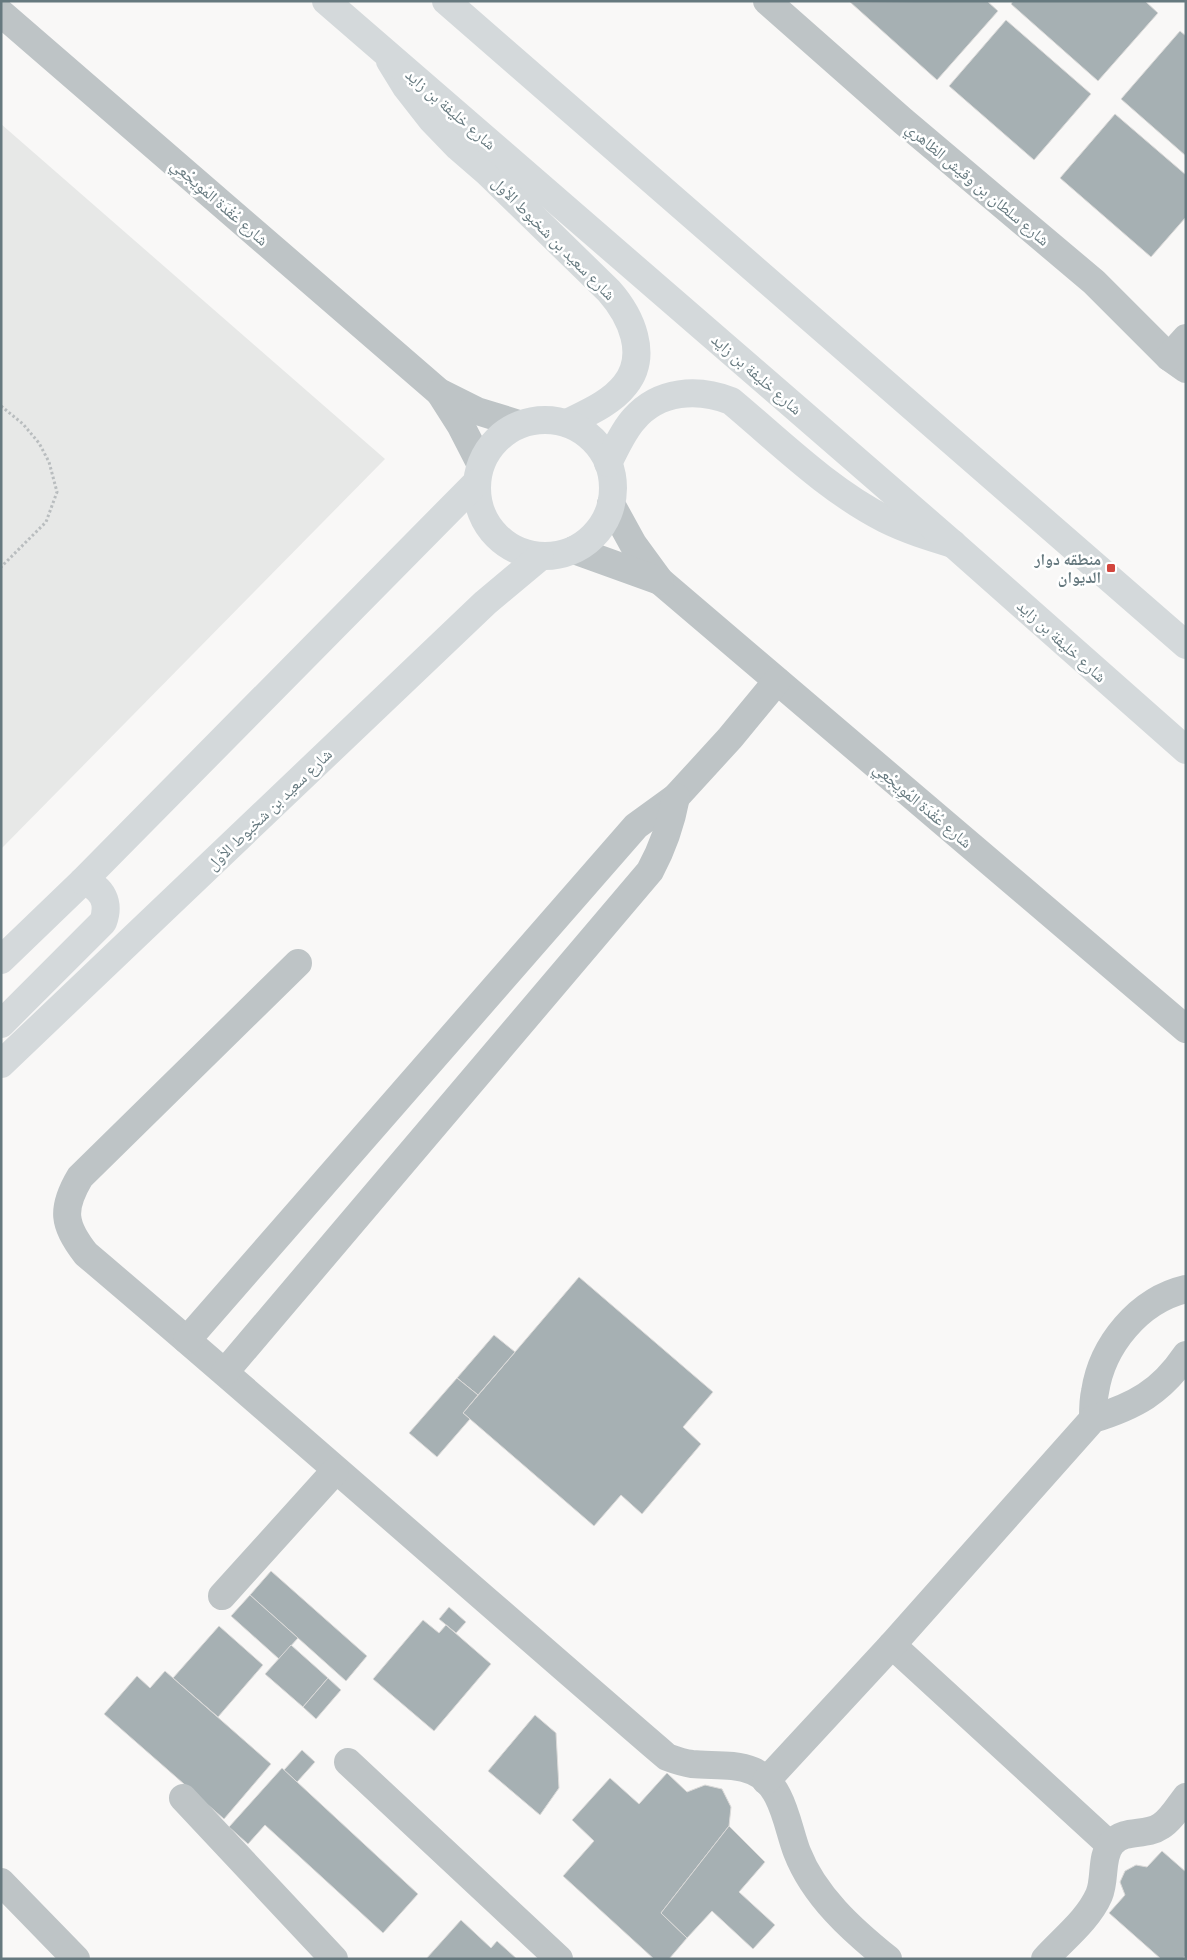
<svg xmlns="http://www.w3.org/2000/svg" width="1187" height="1960" viewBox="0 0 1187 1960" font-family="Poppins,'Noto Naskh Arabic',sans-serif">
<style>
.built{fill:#e7e8e7}
.building{fill:#a6b0b3;stroke:#dbdad9}
.lines{fill:none;stroke-linecap:round;stroke-linejoin:round}
.path{stroke:#b9bdbf;stroke-width:3;stroke-dasharray:2.5 2.5;stroke-linecap:butt}
.street{stroke:#bec4c6;stroke-width:28}
.secondary{stroke:#d4d9db;stroke-width:28}
.highway{stroke:#d4d9db;stroke-width:28}
.poi-dot{fill:#d2463e;stroke:#fff;stroke-width:2}
.labels{text-anchor:middle;stroke-width:5;stroke-linejoin:round;paint-order:stroke}
.street-label{font-size:16px;fill:#66797f;stroke:#fff}
.poi-label{font-size:16px;font-weight:bold;fill:#66797f;stroke:#fff;text-anchor:end}
</style>
<rect width="100%" height="100%" fill="#f9f8f7"/>
<polygon class="built" points="1,124 385,459 1,849"/>
<g class="building">
<polygon points="987,1 998,11 937,80 850,2"/>
<polygon points="1013,1 1145,1 1158,13 1098,81 1011,4"/>
<polygon points="1006,20 1091,94 1034,160 949,86"/>
<polygon points="1180,31 1186,36 1186,156 1121,99"/>
<polygon points="1115,114 1186,175 1186,217 1151,257 1060,178"/>
<polygon points="579,1277 713,1392 683,1427 701,1444 642,1514 621,1495 594,1526 463,1413"/>
<polygon points="494,1335 515,1352 478,1395 457,1378"/>
<polygon points="457,1378 478,1395 463,1413 470,1419 437,1457 409,1433"/>
<polygon points="271,1571 367,1656 346,1681 250,1595"/>
<polygon points="250,1595 298,1638 279,1659 231,1616"/>
<polygon points="449,1607 466,1622 456,1633 439,1619"/>
<polygon points="423,1620 439,1633 446,1625 491,1664 434,1731 373,1679"/>
<polygon points="219,1626 263,1665 218,1717 173,1678"/>
<polygon points="291,1645 328,1678 303,1707 265,1674"/>
<polygon points="165,1671 271,1764 224,1819 104,1714 137,1676 150,1688"/>
<polygon points="328,1678 341,1690 316,1719 303,1707"/>
<polygon points="535,1715 556,1733 559,1788 540,1815 488,1771"/>
<polygon points="302,1750 315,1762 297,1782 284,1770"/>
<polygon points="282,1768 418,1894 383,1933 265,1825 248,1844 229,1827"/>
<polygon points="667,1773 687,1792 705,1785 722,1789 731,1807 729,1826 661,1913 687,1938 669,1959 654,1959 563,1876 594,1841 572,1820 610,1778 639,1804"/>
<polygon points="729,1826 765,1862 739,1892 775,1925 753,1949 712,1911 687,1938 661,1913"/>
<polygon points="1162,1851 1186,1872 1186,1955 1183,1959 1161,1959 1109,1913 1125,1895 1120,1882 1125,1871 1136,1865 1147,1867"/>
<polygon points="461,1920 491,1948 497,1941 517,1959 426,1959"/>
</g>
<g class="lines">
<polyline class="path" points="1,406 23,424 39,443 49,462 57,492 46,522 1,567"/>
<g class="street">
<polyline points="767,1 903,121 1094,282 1169,357 1186,369"/>
<polyline points="1,13 439,392 477,411 519,424"/>
<polyline points="1169,357 1186,338"/>
<polyline points="440,393 461,426 480,463"/>
<polyline points="611,504 633,544 660,581 1186,1029"/>
<polyline points="574,550 660,581"/>
<path d="M298,963L80,1177C61,1209 63,1225 86,1254C282,1420 473,1590 667,1757C675,1760 684,1763 692,1764C712,1766 734,1763 753,1771C783,1784 787,1826 797,1852C814,1896 852,1930 888,1959"/>
<polyline points="187,1340 636,826 676,797 730,738 777,681"/>
<path d="M225,1372L650,871C663,847 671,824 676,797"/>
<path d="M1093,1419C1093,1410 1093,1400 1095,1392C1102,1345 1139,1300 1186,1289"/>
<polyline points="222,1596 335,1471"/>
<polyline points="892,1645 1110,1845"/>
<polyline points="348,1762 559,1959"/>
<path d="M766,1781L892,1645L1093,1419C1135,1406 1161,1392 1186,1355"/>
<polyline points="183,1798 334,1959"/>
<polyline points="1,1882 76,1959"/>
<path d="M1045,1959C1063,1939 1088,1920 1099,1895C1106,1879 1100,1856 1112,1843C1126,1828 1145,1837 1161,1826C1171,1820 1179,1806 1186,1797"/>
</g>
<g class="secondary">
<path d="M390,61L406,87L431,119L458,147L488,173L609,291C631,316 649,355 625,385C611,403 587,413 567,423"/>
<circle cx="545" cy="488" r="68"/>
<path d="M608,463C616,448 623,431 634,419C659,390 698,388 731,401C780,442 828,490 885,519C907,530 930,537 953,544"/>
<polyline points="1,960 83,881 476,483"/>
<path d="M1,1024L103,922C110,903 103,888 83,881"/>
<polyline points="1,1064 485,603 540,557"/>
</g>
<g class="highway">
<polyline points="326,1 953,544 1186,750"/>
<polyline points="446,1 1186,645"/>
</g>
</g>
<rect class="poi-dot" x="1106" y="563" width="10" height="10" rx="2.5"/>
<g class="labels">
<g class="street-label">
<text transform="translate(451 109) rotate(41)" y="6">شارع خليفة بن زايد</text>
<text transform="translate(978 184) rotate(40)" y="6">شارع سلطان بن وقيش الظاهري</text>
<text transform="translate(220 202) rotate(41)" y="6">شارع عُقْدَة المُوِيجْعِي</text>
<text transform="translate(554 238) rotate(45)" y="6">شارع سعيد بن شخبوط الأول</text>
<text transform="translate(757 374) rotate(41)" y="6">شارع خليفة بن زايد</text>
<text transform="translate(1062 641) rotate(42)" y="6">شارع خليفة بن زايد</text>
<text transform="translate(923 805) rotate(40)" y="6">شارع عُقْدَة المُوِيجْعِي</text>
<text transform="translate(269 809) rotate(-44)" y="6">شارع سعيد بن شخبوط الأول</text>
</g>
<g class="poi-label">
<text x="1101" y="565">منطقه دوار<tspan x="1101" dy="18">الديوان</tspan></text>
</g>
</g>
<rect width="1187" height="1960" fill="none" stroke="#66797f" stroke-width="5"/>
</svg>
